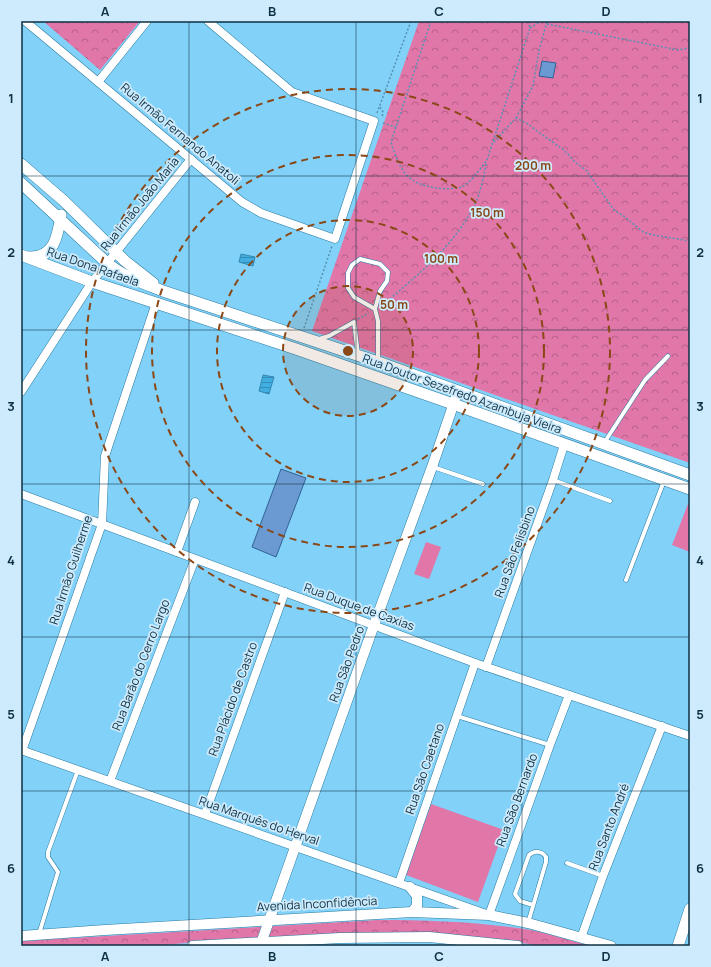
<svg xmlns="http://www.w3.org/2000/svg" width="711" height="967" viewBox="0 0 711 967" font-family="Manrope,sans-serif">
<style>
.grass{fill:#e176a8}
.park{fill:url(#park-crowns)}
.water{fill:url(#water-rules);stroke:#3288b1}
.building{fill:#6a9ad1;stroke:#336194}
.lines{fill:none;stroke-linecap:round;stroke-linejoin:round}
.service-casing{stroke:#297ca1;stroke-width:5}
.minor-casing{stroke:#297ca1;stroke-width:9}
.tertiary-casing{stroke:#297ca1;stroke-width:11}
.secondary-casing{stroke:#297ca1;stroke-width:12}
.path{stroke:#5593b2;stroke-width:1.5;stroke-dasharray:2 2;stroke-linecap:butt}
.service{stroke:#fff;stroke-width:4}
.minor{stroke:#fff;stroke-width:8}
.tertiary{stroke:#fff;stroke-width:10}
.secondary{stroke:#fff;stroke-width:11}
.grid{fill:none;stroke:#0e3040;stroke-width:1;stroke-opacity:0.55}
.ring{fill:none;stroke:#8a4817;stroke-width:2;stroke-dasharray:7 5}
.labels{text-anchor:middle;stroke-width:3.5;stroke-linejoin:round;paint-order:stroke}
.street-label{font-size:12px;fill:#0e3040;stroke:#cdebfc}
.centre{fill:#8a4817;stroke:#cdebfc;stroke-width:2}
.ring-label{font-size:12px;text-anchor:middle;font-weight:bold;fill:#8a4817;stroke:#cdebfc;stroke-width:3.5;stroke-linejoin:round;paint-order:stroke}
.neatline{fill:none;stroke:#0e3040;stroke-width:1.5}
.grid-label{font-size:13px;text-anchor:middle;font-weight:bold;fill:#0e3040}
</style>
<defs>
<pattern id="park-crowns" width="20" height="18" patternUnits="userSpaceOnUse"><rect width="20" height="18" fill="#e176a8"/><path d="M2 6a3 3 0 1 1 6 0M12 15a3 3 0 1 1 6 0" fill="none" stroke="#b5618a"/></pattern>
<pattern id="water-rules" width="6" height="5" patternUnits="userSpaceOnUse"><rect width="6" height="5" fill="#41aee1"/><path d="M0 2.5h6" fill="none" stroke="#358eb8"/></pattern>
</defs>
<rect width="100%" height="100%" fill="#82d1f9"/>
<g class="grass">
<polygon points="688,504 690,504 690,552 672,545"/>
<polygon points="426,542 441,547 429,579 414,574"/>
<polygon points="431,804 504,830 478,902 406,875"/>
</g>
<g class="park">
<polygon points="43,21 140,21 100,70"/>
<polygon points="419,21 690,21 690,463 312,331"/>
<path d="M378,920C429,920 480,922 531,930C551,934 571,941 591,946H537L529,944L486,939L199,942L150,946H21V941Z"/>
</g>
<g class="water">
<polygon points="241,254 255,257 253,266 239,262"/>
<polygon points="263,375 274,377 269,394 259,391"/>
</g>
<g class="building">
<polygon points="542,61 556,63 553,78 539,76"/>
<polygon points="281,469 306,478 276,557 252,547"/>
</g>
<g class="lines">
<g class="service-casing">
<g id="service">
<polyline points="375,309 354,297 348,288 348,273 352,265 360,259 380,264 388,272 387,281 380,291 375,309 378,321 378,360"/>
<polyline points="319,339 329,336 354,322 358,354"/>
<polyline points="604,443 645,380 668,356"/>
<polyline points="433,467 483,484"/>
<polyline points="553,480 610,501"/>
<polyline points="626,580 664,481"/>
<polyline points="457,716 550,745"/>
<polyline points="567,863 603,876"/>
<path d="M528,923L546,862V857C542,851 535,850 529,855L515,894L520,901L533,905"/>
<polyline points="39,934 58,872 48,857 48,852 78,770"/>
</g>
</g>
<g class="minor-casing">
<g id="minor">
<polyline points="25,21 242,202 261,213 335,239 374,121 292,92 208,21"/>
<polyline points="98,82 147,21"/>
<polyline points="21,392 92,282 191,159"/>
<polyline points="21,494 475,663 690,736"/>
<polyline points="177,552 195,502"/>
<polyline points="486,667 553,480 564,445"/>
<polyline points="21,750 489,915 550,745 569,695"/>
<polyline points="22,751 102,524 105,456 156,303"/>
<polyline points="110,781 195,559"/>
<polyline points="205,814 285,592"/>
<polyline points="399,883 475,663"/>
<polyline points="581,938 603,876 662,726"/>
</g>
</g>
<g class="tertiary-casing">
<g id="tertiary">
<polyline points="410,887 417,896 417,906 412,912"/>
<polyline points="21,936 105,930 412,912 489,915 528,923 611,946"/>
<polyline points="192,946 340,938 429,937 518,946"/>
<polyline points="260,946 374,625 432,467 458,391"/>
</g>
</g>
<g class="secondary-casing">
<g id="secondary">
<polyline points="21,164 64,201 125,261 153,283"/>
<path d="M21,183L107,263C124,277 143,283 163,291L378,362L690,475"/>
<polyline points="21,255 92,282 296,349 453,404 690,489"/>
<path d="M28,257C55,259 58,234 61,215"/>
<polyline points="678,946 690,909"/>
</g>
</g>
<g class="path">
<path d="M431,21L391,142C400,170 406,184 437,188C443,189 457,189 462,187C470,183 482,167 487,160L530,28L528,21"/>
<polyline points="547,24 678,50 690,48"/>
<polyline points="530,28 541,21"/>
<polyline points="380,107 383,112 382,118"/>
<polyline points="377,113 411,21"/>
<polyline points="516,118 533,86 539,51 547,21"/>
<polyline points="383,123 396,127"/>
<polyline points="494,142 516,118 528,124 537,131 564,150 576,163 586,170 591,177 614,210 625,217 643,232 653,235 690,241"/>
<path d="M384,304C418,275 461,240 478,197C482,186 484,173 487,162"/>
<polyline points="358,319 369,313"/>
<polyline points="304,328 332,246"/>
</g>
<use href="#service" class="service"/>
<use href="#minor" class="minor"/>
<use href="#tertiary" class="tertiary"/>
<use href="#secondary" class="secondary"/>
</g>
<path class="grid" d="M189,21V946M356,21V946M522,21V946M21,176H690M21,330H690M21,484H690M21,637H690M21,791H690"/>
<circle cx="348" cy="351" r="65" fill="#8a4817" fill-opacity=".12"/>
<g class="ring">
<circle cx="348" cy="351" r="65"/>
<circle cx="348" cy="351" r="131"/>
<circle cx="348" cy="351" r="196"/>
<circle cx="348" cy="351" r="262"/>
</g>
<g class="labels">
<g class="street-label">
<text transform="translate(180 134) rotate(40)" y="4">Rua Irmão Fernando Anatoli</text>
<text transform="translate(140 204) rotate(-51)" y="4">Rua Irmão João Maria</text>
<text transform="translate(93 267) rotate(19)" y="4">Rua Dona Rafaela</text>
<text transform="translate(462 394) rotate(20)" y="4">Rua Doutor Sezefredo Azambuja Vieira</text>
<text transform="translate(515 552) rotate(-70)" y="4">Rua São Felisbino</text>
<text transform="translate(71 570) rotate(-72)" y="4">Rua Irmão Guilherme</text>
<text transform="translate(359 607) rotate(20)" y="4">Rua Duque de Caxias</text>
<text transform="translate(347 664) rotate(-70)" y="4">Rua São Pedro</text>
<text transform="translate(141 665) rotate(-69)" y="4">Rua Barão do Cerro Largo</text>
<text transform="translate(233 699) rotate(-70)" y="4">Rua Plácido de Castro</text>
<text transform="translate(425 769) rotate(-71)" y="4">Rua São Caetano</text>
<text transform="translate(517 800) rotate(-70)" y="4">Rua São Bernardo</text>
<text transform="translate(259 821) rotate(19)" y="4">Rua Marquês do Herval</text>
<text transform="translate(609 827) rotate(-69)" y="4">Rua Santo André</text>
<text transform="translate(317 904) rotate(-3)" y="4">Avenida Inconfidência</text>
</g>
</g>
<circle cx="348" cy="351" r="6" class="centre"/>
<g class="ring-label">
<text x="533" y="170">200 m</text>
<text x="487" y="217">150 m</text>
<text x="441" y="263">100 m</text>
<text x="394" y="309">50 m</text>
</g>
<rect width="711" height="967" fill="none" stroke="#cdebfc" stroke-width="44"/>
<rect x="22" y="22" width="667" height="923" class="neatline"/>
<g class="grid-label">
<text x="105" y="16">A</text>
<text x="272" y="16">B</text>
<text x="439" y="16">C</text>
<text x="606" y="16">D</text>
<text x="11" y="103">1</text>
<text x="700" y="103">1</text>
<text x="11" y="257">2</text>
<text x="700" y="257">2</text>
<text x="11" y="411">3</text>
<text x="700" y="411">3</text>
<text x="11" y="565">4</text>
<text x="700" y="565">4</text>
<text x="11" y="719">5</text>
<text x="700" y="719">5</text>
<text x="11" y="873">6</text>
<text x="700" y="873">6</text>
<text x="105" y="961">A</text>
<text x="272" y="961">B</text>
<text x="439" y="961">C</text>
<text x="606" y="961">D</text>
</g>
</svg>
